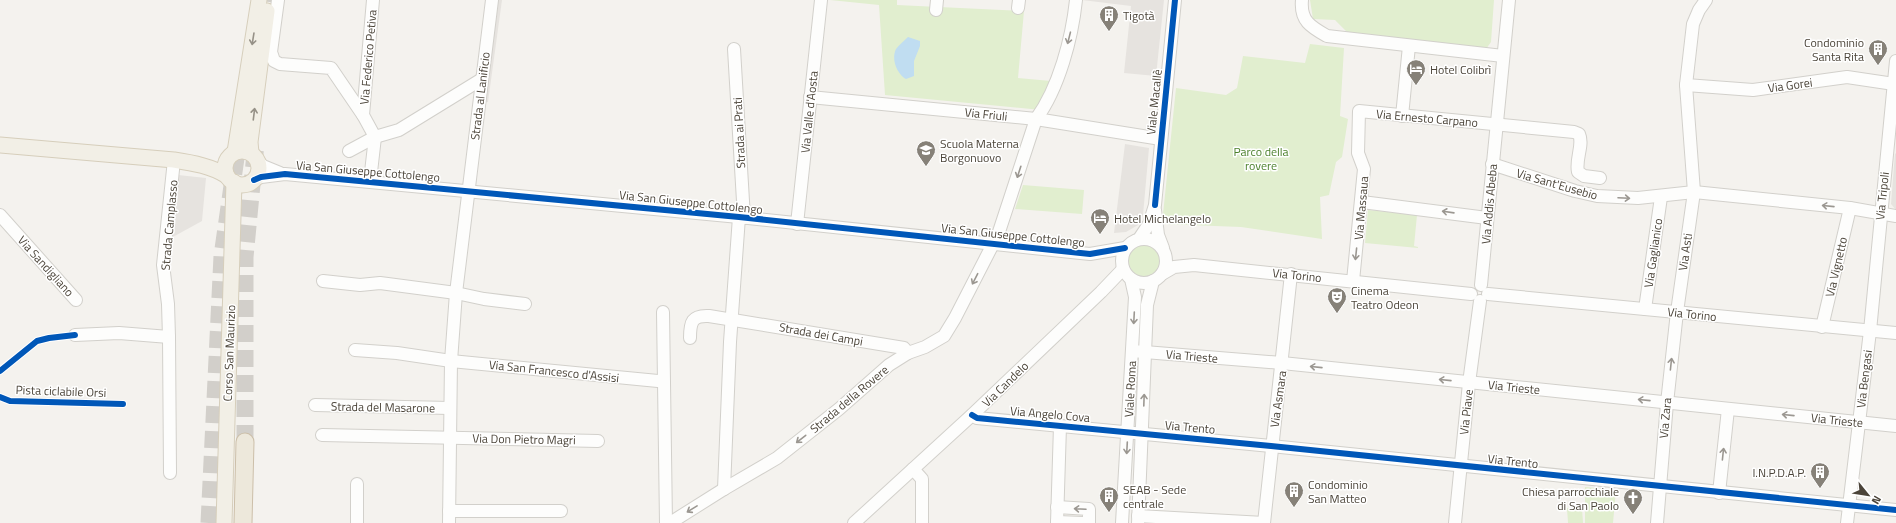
<svg xmlns="http://www.w3.org/2000/svg" width="1896" height="523" font-family="'Titillium Web',sans-serif">
<rect width="100%" height="100%" fill="#f4f2ee"/>
<g fill="#e1eecf">
<polygon points="830,0 897,0 897,5 1024,11 1018,78 1051,81 1041,110 885,95 879,5"/>
<polygon points="1310,0 1494,0 1491,42 1486,49 1349,34 1335,20 1313,19"/>
<polygon points="1310,44 1344,48 1340,116 1348,119 1342,157 1336,162 1329,195 1320,197 1322,239 1241,227 1162,224 1176,88 1226,95 1237,88 1243,56 1305,63"/>
<polygon points="1023,185 1084,190 1082,214 1015,209"/>
<polygon points="1368,210 1417,215 1414,246 1418,247 1418,248 1365,243"/>
<circle cx="1144" cy="261" r="16"/>
<polygon points="1585,487 1616,490 1613,523 1585,523"/>
<polygon points="1567,508 1582,508 1583,523 1568,523"/>
</g>
<g fill="#e6e3df">
<polygon points="496,0 502,0 488,102 481,103"/>
<polygon points="1164,0 1156,76 1124,73 1131,6 1082,0"/>
<polygon points="1125,144 1149,148 1143,215 1138,225 1126,232 1114,233"/>
<polygon points="1895,153 1896,154 1896,210 1891,204"/>
<polygon points="178,175 206,178 202,221 171,238"/>
</g>
<path fill="#c0ddf1" d="M908,37L920,41V46L914,61V76L906,79C897,74 891,59 896,49C899,45 904,41 908,37Z"/>
<g fill="none" stroke-linecap="round" stroke-linejoin="round">
<g stroke="#d2cfca" stroke-width="17" stroke-dasharray="17 8" stroke-linecap="butt">
<polyline points="268,27 271,0"/>
<polyline points="245,442 245,257 256,143"/>
<polyline points="209,523 222,256 239,137"/>
</g>
<g stroke="#d2d0cb" stroke-width="14">
<g id="minor">
<polyline points="278,0 271,52 274,61 280,64 331,68 363,115"/>
<path d="M1302,0C1300,21 1311,27 1327,36L1503,56"/>
<polyline points="1018,8 1019,0"/>
<polyline points="936,10 937,0"/>
<polyline points="734,49 744,218"/>
<polyline points="1686,85 1753,90 1847,77 1894,84"/>
<polyline points="810,97 1036,119 1161,139"/>
<polyline points="1402,116 1409,46"/>
<polyline points="349,151 375,137 399,130 482,79"/>
<polyline points="258,161 263,166 280,173"/>
<polyline points="1492,164 1575,191 1597,196 1638,198 1694,192 1850,208 1896,216"/>
<polyline points="254,180 261,177 285,174 739,217 1090,254 1125,248"/>
<polyline points="370,181 375,137 363,115 373,0"/>
<polyline points="1362,202 1487,218"/>
<polyline points="1155,210 1158,235 1163,248"/>
<polyline points="0,215 76,300"/>
<polyline points="797,224 821,0"/>
<circle cx="1144" cy="261" r="22"/>
<polyline points="1139,239 1149,224 1155,205 1175,0"/>
<path d="M995,244L1036,119C1059,88 1072,38 1076,0"/>
<polyline points="1162,274 1174,267 1194,265 1471,294"/>
<polyline points="323,281 360,285 380,283 456,293 484,299 525,304"/>
<path d="M1353,281L1364,169L1358,153L1359,111L1574,132L1579,134C1584,145 1575,159 1578,172L1584,176L1600,178"/>
<polyline points="1481,285 1509,0"/>
<polyline points="1488,294 1896,333"/>
<polyline points="1645,309 1661,197"/>
<polyline points="663,312 666,523"/>
<polyline points="1822,327 1850,208"/>
<polyline points="75,335 119,333 169,337"/>
<path d="M690,338C690,322 692,315 709,316L904,348L908,353"/>
<polyline points="355,350 397,353 451,361 658,381"/>
<polyline points="1132,351 1282,363 1896,426"/>
<polyline points="315,405 450,408"/>
<polyline points="972,415 977,418 1271,446 1896,510"/>
<polyline points="322,435 598,441"/>
<polyline points="913,469 922,479 922,523"/>
<polyline points="170,473 169,337 168,304 163,265 174,160"/>
<polyline points="724,489 730,342 739,217"/>
<polyline points="1719,493 1728,409"/>
<polyline points="1057,507 1089,509 1089,523"/>
<polyline points="449,511 561,511"/>
<polyline points="1138,516 1264,523 1291,274"/>
<polyline points="1057,522 1083,523"/>
<polyline points="357,523 357,484"/>
<polyline points="449,523 451,361 456,293 492,0"/>
<polyline points="670,523 724,489 777,458 839,409 889,365 908,353 925,347 944,336 955,318 993,244"/>
<polyline points="854,523 972,415 1101,292 1123,269"/>
<polyline points="1057,523 1060,426"/>
<polyline points="1122,523 1135,297 1131,279"/>
<polyline points="1138,523 1147,305 1153,281"/>
<polyline points="1455,523 1469,383 1480,301"/>
<polyline points="1657,523 1667,403 1677,312 1694,192 1686,85 1693,24 1699,10 1706,0"/>
<polyline points="1847,523 1870,331 1896,61"/>
</g>
</g>
<g stroke="#d6cebb" stroke-width="17">
<g id="major">
<path d="M0,145L174,160C193,163 211,166 227,176"/>
<circle cx="242" cy="168" r="17"/>
<polyline points="235,152 259,0"/>
<polyline points="251,153 250,142 267,11"/>
<polyline points="224,523 234,182"/>
</g>
</g>
<g stroke="#ccbfa9" stroke-width="19">
<polyline id="highway" points="243,523 245,442"/>
</g>
<use href="#minor" stroke="#fdfdfc" stroke-width="12"/>
<use href="#major" stroke="#f2efe6" stroke-width="15"/>
<use href="#highway" stroke="#ede8db" stroke-width="17"/>
<g stroke="#fff" stroke-width="8">
<g id="cycleway">
<polyline points="254,180 261,177 285,174 739,217 1090,254 1125,248"/>
<polyline points="1155,205 1175,0"/>
<polyline points="0,371 37,341 49,338 75,335"/>
<polyline points="0,397 10,401 123,404"/>
<polyline points="972,415 977,418 1271,446 1896,510"/>
</g>
</g>
<use href="#cycleway" stroke="#0057b8" stroke-width="6"/>
</g>
<defs><path id="oneway-shaft" d="M-6 0H5M1.5-3L5.5 0L1.5 3" fill="none" stroke-width="1.6" stroke-linecap="round" stroke-linejoin="round"/></defs>
<g stroke="#9b9791">
<use href="#oneway-shaft" transform="translate(1069 38) rotate(104)"/>
<use href="#oneway-shaft" transform="translate(1019 172) rotate(108)"/>
<use href="#oneway-shaft" transform="translate(1624 198) rotate(3)"/>
<use href="#oneway-shaft" transform="translate(1828 206) rotate(-174)"/>
<use href="#oneway-shaft" transform="translate(1448 212) rotate(-172)"/>
<use href="#oneway-shaft" transform="translate(1356 254) rotate(96)"/>
<use href="#oneway-shaft" transform="translate(975 279) rotate(117)"/>
<use href="#oneway-shaft" transform="translate(1134 318) rotate(93)"/>
<use href="#oneway-shaft" transform="translate(1671 364) rotate(-84)"/>
<use href="#oneway-shaft" transform="translate(1316 367) rotate(-174)"/>
<use href="#oneway-shaft" transform="translate(1445 380) rotate(-174)"/>
<use href="#oneway-shaft" transform="translate(1144 400) rotate(-88)"/>
<use href="#oneway-shaft" transform="translate(1644 400) rotate(-174)"/>
<use href="#oneway-shaft" transform="translate(1788 415) rotate(-174)"/>
<use href="#oneway-shaft" transform="translate(801 439) rotate(142)"/>
<use href="#oneway-shaft" transform="translate(1127 448) rotate(93)"/>
<use href="#oneway-shaft" transform="translate(1723 454) rotate(-84)"/>
<use href="#oneway-shaft" transform="translate(692 509) rotate(148)"/>
<use href="#oneway-shaft" transform="translate(1080 509) rotate(-177)"/>
</g>
<g stroke="#969187">
<use href="#oneway-shaft" transform="translate(253 39) rotate(99)"/>
<use href="#oneway-shaft" transform="translate(254 114) rotate(-83)"/>
</g>
<defs>
<g id="building-pin" transform="scale(1)"><path d="M0 17L-7.5 6A9.5 9.5 0 1 1 7.5 6Z" fill="#868178" stroke="#fff"/><path d="M-4-6H4V6H1V3H-1V6H-4ZM-2.5-4.3h1.7v1.8h-1.7ZM.8-4.3h1.7v1.8H.8ZM-2.5-1h1.7V.8h-1.7ZM.8-1h1.7V.8H.8Z" fill="#fff"/></g>
<g id="hotel-pin" transform="scale(1)"><path d="M0 17L-7.5 6A9.5 9.5 0 1 1 7.5 6Z" fill="#868178" stroke="#fff"/><path d="M-6-4.5h1.5V1H6V5H4.5V3h-9V5H-6ZM-4 0a1.8 1.8 0 1 1 3.6 0ZM.5 0V-2.5h3Q6-2.5 6 0Z" fill="#fff"/></g>
<g id="school-pin" transform="scale(1)"><path d="M0 17L-7.5 6A9.5 9.5 0 1 1 7.5 6Z" fill="#868178" stroke="#fff"/><path d="M0-5L7-2L0 1L-7-2ZM-4 1L0 2.5L4 1V4Q0 6-4 4Z" fill="#fff"/></g>
<g id="theatre-pin" transform="scale(1)"><path d="M0 17L-7.5 6A9.5 9.5 0 1 1 7.5 6Z" fill="#868178" stroke="#fff"/><path d="M-5-5.5Q0-4 5-5.5V0Q5 5 0 6Q-5 5-5 0ZM-3.3-2.5H-1v1.5H-3.3ZM1-2.5H3.3v1.5H1ZM-2.8 1Q0 5.5 2.8 1Z" fill="#fff"/></g>
<g id="church-pin" transform="scale(1)"><path d="M0 17L-7.5 6A9.5 9.5 0 1 1 7.5 6Z" fill="#868178" stroke="#fff"/><path d="M-1.2-6h2.4v3.5h3.3v2.4h-3.3V6h-2.4V-.1h-3.3v-2.4h3.3Z" fill="#fff"/></g>
</defs>
<g fill-rule="evenodd">
<use href="#building-pin" x="1109" y="15"/>
<use href="#building-pin" x="1878" y="49"/>
<use href="#hotel-pin" x="1416" y="69"/>
<use href="#school-pin" x="926" y="150"/>
<use href="#hotel-pin" x="1100" y="218"/>
<use href="#theatre-pin" x="1337" y="297"/>
<use href="#building-pin" x="1820" y="472"/>
<use href="#building-pin" x="1294" y="491"/>
<use href="#building-pin" x="1109" y="496"/>
<use href="#church-pin" x="1633" y="498"/>
</g>
<g text-anchor="middle" dominant-baseline="central" stroke-width="3" stroke-linejoin="round" paint-order="stroke">
<g font-size="12" fill="#4b4439" stroke="#fff" text-anchor="start">
<text x="1123" y="15">Tigotà</text>
<text x="1864" y="42" text-anchor="end">Condominio<tspan x="1864" dy="14">Santa Rita</tspan></text>
<text x="1430" y="69">Hotel Colibrì</text>
<text x="940" y="143">Scuola Materna<tspan x="940" dy="14">Borgonuovo</tspan></text>
<text x="1114" y="218">Hotel Michelangelo</text>
<text x="1351" y="290">Cinema<tspan x="1351" dy="14">Teatro Odeon</tspan></text>
<text x="1806" y="472" text-anchor="end">I.N.P.D.A.P.</text>
<text x="1308" y="484">Condominio<tspan x="1308" dy="14">San Matteo</tspan></text>
<text x="1123" y="489">SEAB - Sede<tspan x="1123" dy="14">centrale</tspan></text>
<text x="1619" y="491" text-anchor="end">Chiesa parrocchiale<tspan x="1619" dy="14">di San Paolo</tspan></text>
</g>
<g font-size="12" fill="#4b4439" stroke="#fff">
<text transform="translate(368 57) rotate(-85)">Via Federico Petiva</text>
<text transform="translate(1790 85) rotate(-8)">Via Gorei</text>
<text transform="translate(480 96) rotate(-83)">Strada al Lanificio</text>
<text transform="translate(1154 102) rotate(-84)">Viale Macallè</text>
<text transform="translate(809 112) rotate(-84)">Via Valle d'Aosta</text>
<text transform="translate(986 114) rotate(6)">Via Friuli</text>
<text transform="translate(1427 118) rotate(5)">Via Ernesto Carpano</text>
<text transform="translate(739 133) rotate(-93)">Strada ai Prati</text>
<text transform="translate(368 171) rotate(5)">Via San Giuseppe Cottolengo</text>
<text transform="translate(1557 184) rotate(16)">Via Sant'Eusebio</text>
<text transform="translate(1882 196) rotate(-84)">Via Tripoli</text>
<text transform="translate(691 202) rotate(6)">Via San Giuseppe Cottolengo</text>
<text transform="translate(1489 204) rotate(-85)">Via Addis Abeba</text>
<text transform="translate(1361 208) rotate(-85)">Via Massaua</text>
<text transform="translate(169 225) rotate(-85)">Strada Camplasso</text>
<text transform="translate(1013 235) rotate(6)">Via San Giuseppe Cottolengo</text>
<text transform="translate(1685 252) rotate(-82)">Via Asti</text>
<text transform="translate(1653 253) rotate(-82)">Via Gaglianico</text>
<text transform="translate(46 266) rotate(48)">Via Sandigliano</text>
<text transform="translate(1836 267) rotate(-77)">Via Vignetto</text>
<text transform="translate(1297 275) rotate(6)">Via Torino</text>
<text transform="translate(1692 314) rotate(6)">Via Torino</text>
<text transform="translate(821 334) rotate(10)">Strada dei Campi</text>
<text transform="translate(229 353) rotate(-88)">Corso San Maurizio</text>
<text transform="translate(1192 356) rotate(5)">Via Trieste</text>
<text transform="translate(554 371) rotate(6)">Via San Francesco d'Assisi</text>
<text transform="translate(1864 379) rotate(-83)">Via Bengasi</text>
<text transform="translate(1005 384) rotate(-44)">Via Candelo</text>
<text transform="translate(1514 387) rotate(6)">Via Trieste</text>
<text transform="translate(1130 389) rotate(-87)">Viale Roma</text>
<text transform="translate(61 391) rotate(2)">Pista ciclabile Orsi</text>
<text transform="translate(849 399) rotate(-40)">Strada della Rovere</text>
<text transform="translate(1278 399) rotate(-82)">Via Asmara</text>
<text transform="translate(383 407) rotate(1)">Strada del Masarone</text>
<text transform="translate(1466 412) rotate(-84)">Via Piave</text>
<text transform="translate(1050 414) rotate(5)">Via Angelo Cova</text>
<text transform="translate(1665 418) rotate(-85)">Via Zara</text>
<text transform="translate(1837 420) rotate(6)">Via Trieste</text>
<text transform="translate(1190 427) rotate(5)">Via Trento</text>
<text transform="translate(524 439) rotate(1)">Via Don Pietro Magri</text>
<text transform="translate(1513 461) rotate(6)">Via Trento</text>
</g>
<g font-size="12" fill="#4a7f2a" stroke="#fff">
<text x="1261" y="151">Parco della<tspan x="1261" dy="14">rovere</tspan></text>
</g>
</g>
<g transform="translate(1868 495) rotate(120)" stroke="#ffffff" stroke-width="3" paint-order="stroke">
<path d="M0-3L7 15L0 10L-7 15Z" fill="#4b4439"/>
<text y="-6" font-size="11" font-weight="bold" text-anchor="middle" fill="#4b4439">N</text>
</g>
</svg>
